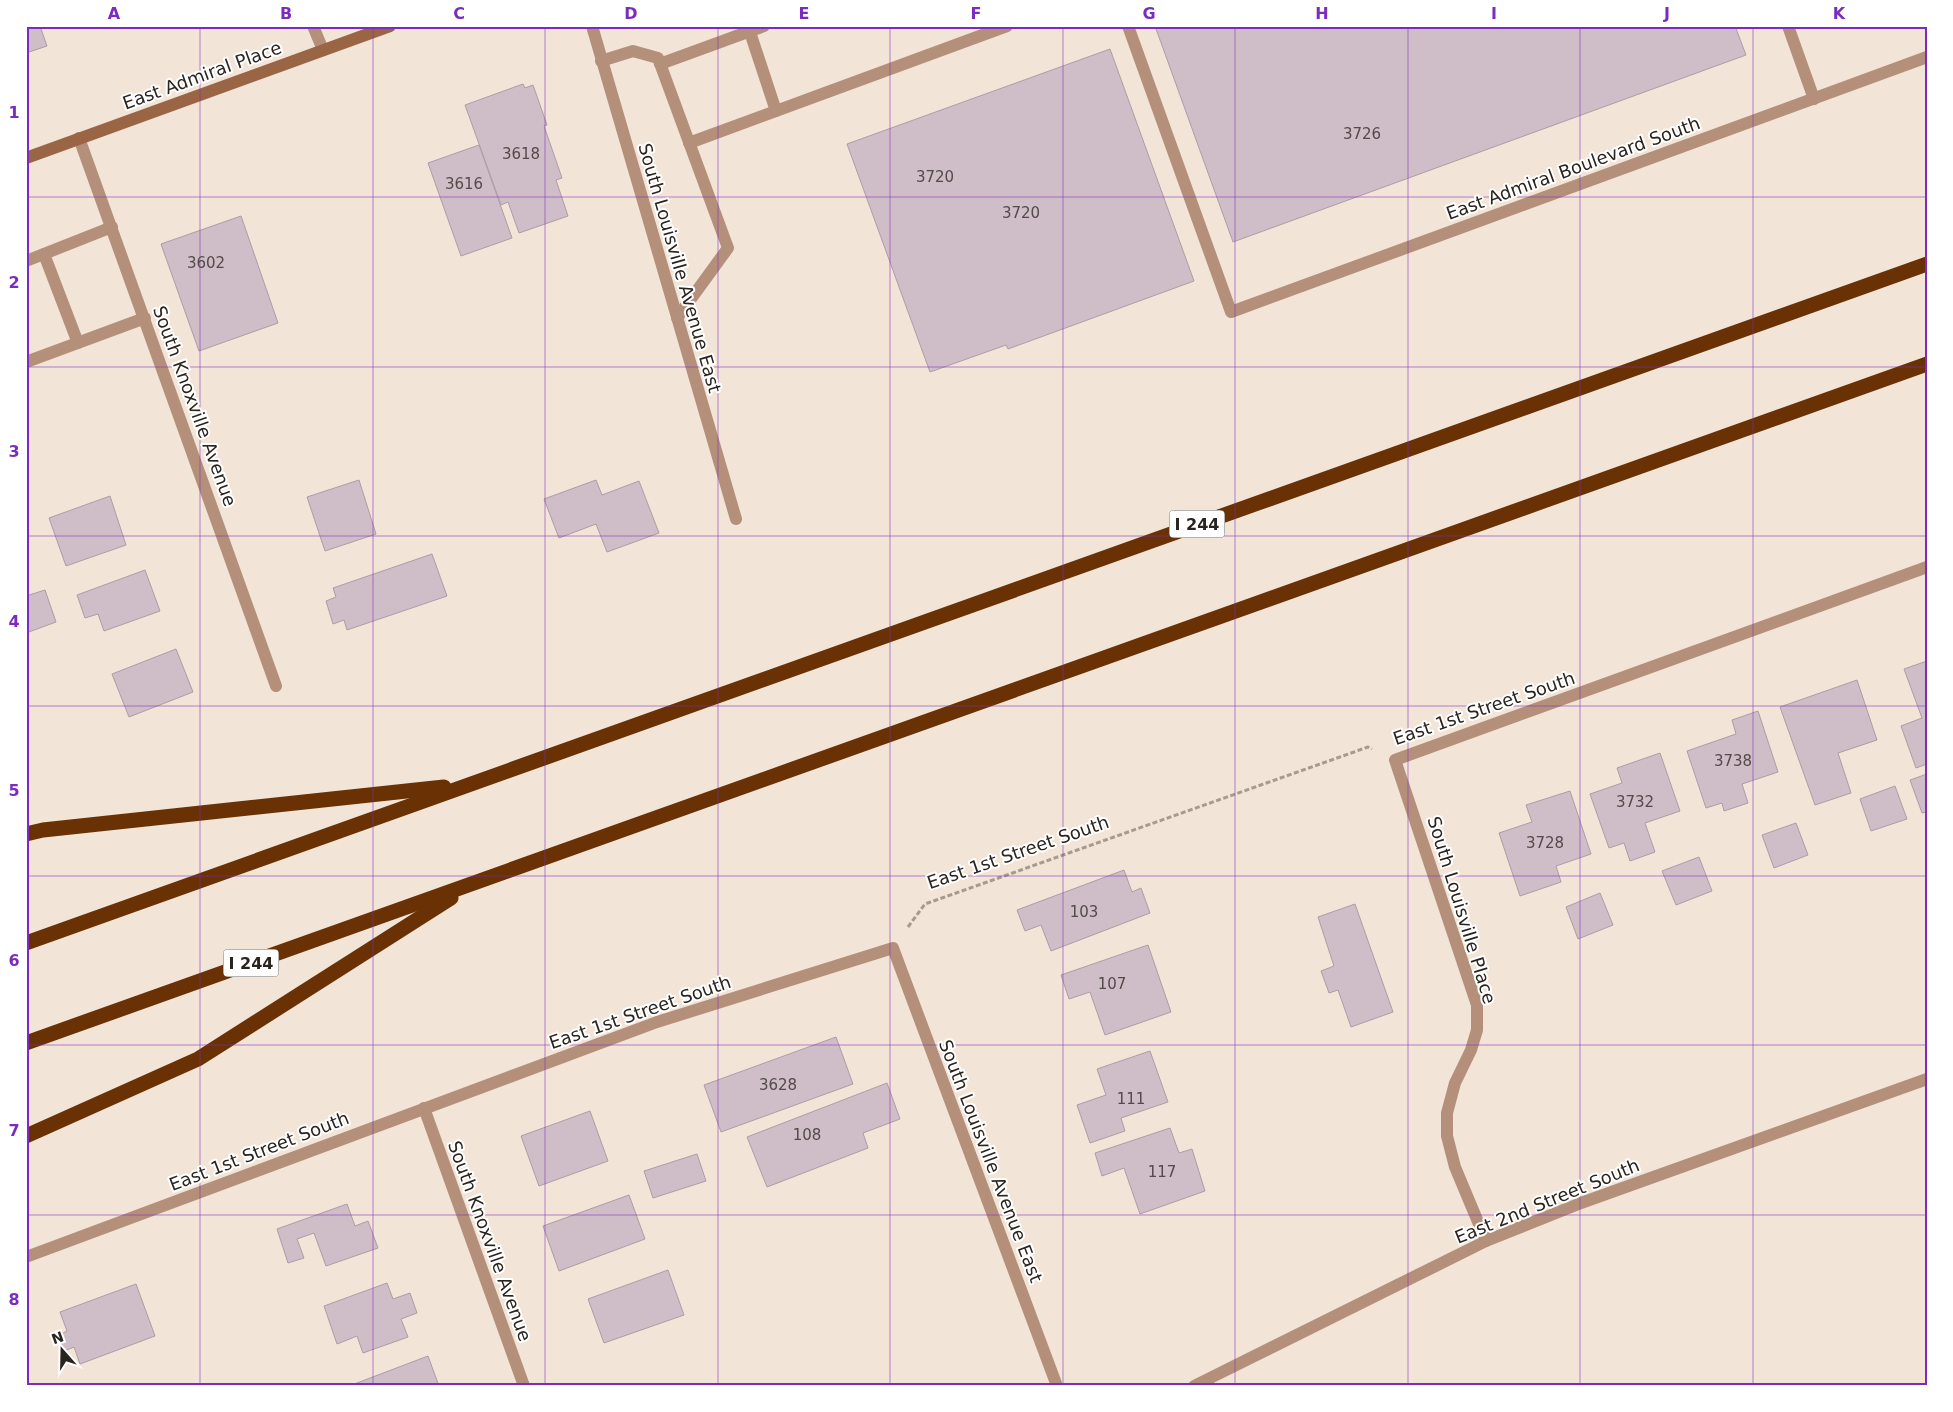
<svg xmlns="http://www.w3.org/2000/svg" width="1953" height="1412" font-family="'DejaVu Sans',sans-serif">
<rect width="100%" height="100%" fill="#f2e4d6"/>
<g fill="#cfbdc7" stroke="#ae9ca6">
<polygon points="26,26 40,26 47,46 26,53"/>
<polygon points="1155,26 1735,26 1746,55 1233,242"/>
<polygon points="1110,49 1194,281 1008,349 1006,345 930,372 847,144"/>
<polygon points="523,84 525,88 533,85 547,125 544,126 562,178 556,180 568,216 519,233 508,202 501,205 465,105"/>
<polygon points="479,145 512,238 461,256 428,163"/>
<polygon points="241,216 278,323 199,351 161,244"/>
<polygon points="359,480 376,534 325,551 307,497"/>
<polygon points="596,480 602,495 639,481 659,533 607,552 596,524 559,538 544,499"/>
<polygon points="110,496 126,545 66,566 49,518"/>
<polygon points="432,554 447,596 347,630 344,620 333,624 326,601 336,597 333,588"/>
<polygon points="145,570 160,611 104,631 98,614 85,618 77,595"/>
<polygon points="45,590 56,622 26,633 26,596"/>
<polygon points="176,649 193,692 129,717 112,674"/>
<polygon points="1927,661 1927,764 1916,768 1901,726 1922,718 1904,669"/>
<polygon points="1857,680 1877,740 1838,753 1851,793 1815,805 1780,707"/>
<polygon points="1758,711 1778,772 1742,784 1748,803 1724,811 1722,803 1706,808 1687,751 1736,734 1732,720"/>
<polygon points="1660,753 1680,811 1645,823 1655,852 1630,861 1624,843 1609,848 1590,794 1622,783 1617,768"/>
<polygon points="1927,774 1927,812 1922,813 1910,780"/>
<polygon points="1895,786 1907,819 1871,831 1860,799"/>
<polygon points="1570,791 1591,854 1556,866 1561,882 1520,896 1499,833 1532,822 1526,805"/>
<polygon points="1796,823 1808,855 1774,868 1762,835"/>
<polygon points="1699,857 1712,891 1676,905 1662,871"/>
<polygon points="1124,870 1132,892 1141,888 1150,913 1051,951 1041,925 1025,931 1017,910"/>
<polygon points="1600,893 1613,925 1578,939 1566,907"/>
<polygon points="1355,904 1393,1012 1351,1027 1338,990 1329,993 1321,971 1334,966 1318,917"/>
<polygon points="1148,945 1171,1012 1105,1035 1090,992 1069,999 1061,975"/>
<polygon points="836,1037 853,1084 721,1132 704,1085"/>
<polygon points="1150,1051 1168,1102 1121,1118 1125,1131 1090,1143 1077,1105 1106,1095 1097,1069"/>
<polygon points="887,1083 900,1119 863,1133 868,1148 767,1187 747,1137"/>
<polygon points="590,1111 608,1161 539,1186 521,1136"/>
<polygon points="1170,1128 1179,1153 1192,1149 1205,1191 1140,1214 1124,1168 1102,1176 1095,1153"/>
<polygon points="697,1154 706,1181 653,1198 644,1171"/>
<polygon points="629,1195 645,1239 559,1271 543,1226"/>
<polygon points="347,1204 355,1226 368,1221 378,1248 326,1266 314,1233 297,1239 304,1258 288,1263 277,1229"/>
<polygon points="668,1270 684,1315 604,1343 588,1299"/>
<polygon points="387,1283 393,1299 410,1293 417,1313 401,1319 408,1337 363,1353 357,1336 337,1344 324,1306"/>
<polygon points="136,1284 155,1336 80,1364 74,1347 62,1352 57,1336 67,1331 60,1312"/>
<polygon points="428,1356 439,1386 349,1386"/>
</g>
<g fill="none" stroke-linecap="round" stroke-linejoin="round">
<polyline stroke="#a69b90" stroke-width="3" stroke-dasharray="5 2.5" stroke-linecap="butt" points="908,927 925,904 1368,747 1372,749"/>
<g stroke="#b4907a" stroke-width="12">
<polyline points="748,26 776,111"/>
<polyline points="601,61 633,51 658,58 728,248 677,318"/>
<polyline points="660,64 764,26"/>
<polyline points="689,143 1007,26"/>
<polyline points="44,254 78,343"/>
<polyline points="26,261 112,227"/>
<polyline points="26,362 145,318"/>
</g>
<g stroke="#b4907a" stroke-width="12">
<polyline points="313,26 323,50"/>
<polyline points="592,26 736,519"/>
<polyline points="1128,26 1231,312 1927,57"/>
<polyline points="1788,26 1814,99"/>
<polyline points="79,138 276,686"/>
<polyline points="424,1108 524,1386"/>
<polyline points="1486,1241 1455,1167 1447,1136 1447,1113 1455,1083 1471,1050 1477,1030 1477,1005 1395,760 1927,567"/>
<polyline points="26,1257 657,1022 893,948 1057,1386"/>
<polyline points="1194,1386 1486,1241 1581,1203 1927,1079"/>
</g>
<polyline stroke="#996545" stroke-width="12" points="26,158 390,26"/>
<g stroke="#693104" stroke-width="15">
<polyline points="26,834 43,830 444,787"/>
<polyline points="26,943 1927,264"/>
<polyline points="26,1043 1927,364"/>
<polyline points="26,1136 198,1059 451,898"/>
</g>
</g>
<path fill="none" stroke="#7b2cbf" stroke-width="1" stroke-opacity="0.55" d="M200,26V1386M373,26V1386M545,26V1386M718,26V1386M890,26V1386M1063,26V1386M1235,26V1386M1408,26V1386M1580,26V1386M1753,26V1386M26,197H1927M26,367H1927M26,536H1927M26,706H1927M26,876H1927M26,1045H1927M26,1215H1927"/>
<g text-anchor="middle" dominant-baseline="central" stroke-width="4" stroke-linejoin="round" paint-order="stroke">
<g font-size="15" fill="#534a49">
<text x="1362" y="134">3726</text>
<text x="521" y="154">3618</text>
<text x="935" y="177">3720</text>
<text x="464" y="184">3616</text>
<text x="1021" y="213">3720</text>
<text x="206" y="263">3602</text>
<text x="1733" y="761">3738</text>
<text x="1635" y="802">3732</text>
<text x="1545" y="843">3728</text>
<text x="1084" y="912">103</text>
<text x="1112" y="984">107</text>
<text x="778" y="1085">3628</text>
<text x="1131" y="1099">111</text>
<text x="807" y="1135">108</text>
<text x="1162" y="1172">117</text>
</g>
<g fill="#fff" stroke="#6a6662" stroke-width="1">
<rect x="1169.5" y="510.5" width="55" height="27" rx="4"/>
<rect x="223.5" y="949.5" width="55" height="27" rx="4"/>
</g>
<g font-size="16" font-weight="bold" fill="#2a241f">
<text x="1197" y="524">I 244</text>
<text x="251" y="963">I 244</text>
</g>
<g font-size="18" fill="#2a241f" stroke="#fff">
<text transform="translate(202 75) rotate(-20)">East Admiral Place</text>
<text transform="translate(1573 168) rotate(-20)">East Admiral Boulevard South</text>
<text transform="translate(680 268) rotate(74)">South Louisville Avenue East</text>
<text transform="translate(195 406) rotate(70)">South Knoxville Avenue</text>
<text transform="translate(1484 708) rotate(-19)">East 1st Street South</text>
<text transform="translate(1018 852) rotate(-19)">East 1st Street South</text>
<text transform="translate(1462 910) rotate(73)">South Louisville Place</text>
<text transform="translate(640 1012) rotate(-19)">East 1st Street South</text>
<text transform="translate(259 1151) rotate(-21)">East 1st Street South</text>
<text transform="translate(991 1161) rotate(69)">South Louisville Avenue East</text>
<text transform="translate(1547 1201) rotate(-22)">East 2nd Street South</text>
<text transform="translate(490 1241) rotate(70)">South Knoxville Avenue</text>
</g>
</g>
<rect width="1953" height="1412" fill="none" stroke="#ffffff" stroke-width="55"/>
<g transform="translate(62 1350) rotate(340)" stroke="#ffffff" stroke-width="4" paint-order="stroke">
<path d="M0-4L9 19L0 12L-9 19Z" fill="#2a241f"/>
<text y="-8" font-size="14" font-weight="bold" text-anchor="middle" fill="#2a241f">N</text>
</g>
<rect x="28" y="28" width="1898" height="1356" fill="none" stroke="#7b2cbf" stroke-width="2"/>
<g font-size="16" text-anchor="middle" font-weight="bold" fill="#7b2cbf">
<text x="114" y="19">A</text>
<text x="286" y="19">B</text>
<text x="459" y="19">C</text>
<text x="631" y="19">D</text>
<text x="804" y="19">E</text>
<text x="976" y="19">F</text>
<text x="1149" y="19">G</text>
<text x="1322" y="19">H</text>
<text x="1494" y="19">I</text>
<text x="1667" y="19">J</text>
<text x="1839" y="19">K</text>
<text x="14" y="118">1</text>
<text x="14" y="288">2</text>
<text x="14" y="457">3</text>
<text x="14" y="627">4</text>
<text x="14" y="796">5</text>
<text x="14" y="966">6</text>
<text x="14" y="1136">7</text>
<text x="14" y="1305">8</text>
</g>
</svg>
